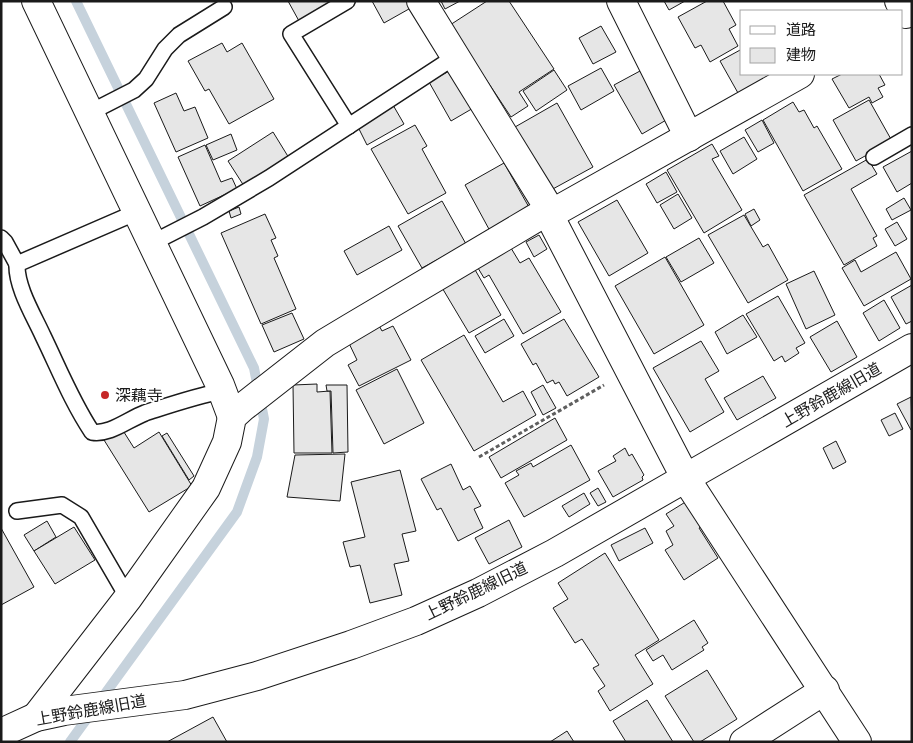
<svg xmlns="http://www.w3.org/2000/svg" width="913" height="743" font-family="'Fira Sans Condensed','Noto Sans JP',sans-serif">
<rect width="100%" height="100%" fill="#fff"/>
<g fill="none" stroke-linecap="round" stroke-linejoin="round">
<polyline stroke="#c6d2dc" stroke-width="10" points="70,742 237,512 257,457 264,419 254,368 76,1"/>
</g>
<g fill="#e6e6e6" stroke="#1a1a1a">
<polygon points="288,1 335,1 299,21"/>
<polygon points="372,1 414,1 416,5 384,23"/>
<polygon points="441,1 460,1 445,9"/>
<polygon points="487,1 509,1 554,69 519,92 528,106 511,117 450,25"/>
<polygon points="664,1 685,1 669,10"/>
<polygon points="707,1 723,1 736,25 729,29 738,46 710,62 701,45 695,48 678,17"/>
<polygon points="601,26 616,52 593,64 579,38"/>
<polygon points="222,43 227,52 242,43 274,99 229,124 209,89 205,91 188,61"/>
<polygon points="742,49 742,74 773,74 738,93 720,61"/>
<polygon points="601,68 614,91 581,110 568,86"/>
<polygon points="453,69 475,107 451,121 429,82"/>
<polygon points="554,70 567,90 536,111 523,91"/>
<polygon points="640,71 668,119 642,134 614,85"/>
<polygon points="842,74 879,74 885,85 878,88 883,97 872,103 869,97 849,108 832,79"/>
<polygon points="176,93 184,111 195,107 208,138 176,152 154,103"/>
<polygon points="869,100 892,141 856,161 833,120"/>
<polygon points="793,102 799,112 804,110 814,128 817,126 842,169 803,191 763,120"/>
<polygon points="557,103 593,167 551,190 515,127"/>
<polygon points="393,105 404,124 367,145 357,125"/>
<polygon points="762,120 774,143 758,152 745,130"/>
<polygon points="415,125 427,146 422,149 446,193 408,214 371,149"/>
<polygon points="273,132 289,158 244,186 228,161"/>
<polygon points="231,134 237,150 213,160 206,145"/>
<polygon points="744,137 757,159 733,174 720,151"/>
<polygon points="712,144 719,156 712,159 742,210 704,233 667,170"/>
<polygon points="205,145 221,182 232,178 237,189 200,206 178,157"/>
<polygon points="912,151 912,183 897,192 883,167"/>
<polygon points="868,159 877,174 851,189 877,236 873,238 877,246 844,265 804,195"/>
<polygon points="504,163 530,209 490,231 465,185"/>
<polygon points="666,172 677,192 657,203 646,184"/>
<polygon points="678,194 692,218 674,229 660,205"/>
<polygon points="904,198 911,210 892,220 886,209"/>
<polygon points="617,200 648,253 609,276 578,222"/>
<polygon points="442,201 466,244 422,268 398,226"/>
<polygon points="239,207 241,214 231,218 229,211"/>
<polygon points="754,209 760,220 751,226 745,214"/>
<polygon points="265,214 276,238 271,240 278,256 274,258 296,309 261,324 221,233"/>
<polygon points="744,215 763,247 768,244 788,280 748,303 708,235"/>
<polygon points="897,222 907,239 895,246 885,229"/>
<polygon points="389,226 402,250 357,275 344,251"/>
<polygon points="539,235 547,249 534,257 526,242"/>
<polygon points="699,238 714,263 681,282 666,257"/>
<polygon points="511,248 520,263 529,258 561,312 523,334 489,275 484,278 478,268"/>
<polygon points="896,252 911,279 864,306 842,268 855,260 861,272"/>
<polygon points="665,257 704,325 654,354 615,286"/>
<polygon points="474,268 501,315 469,333 441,286"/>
<polygon points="814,271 835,315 806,329 786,284"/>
<polygon points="912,285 912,321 906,324 891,297"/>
<polygon points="778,296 805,343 796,348 799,353 785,362 782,356 774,361 746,314"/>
<polygon points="884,300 900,328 879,341 863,313"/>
<polygon points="292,313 304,339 274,352 262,325"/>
<polygon points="743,315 757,337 727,354 715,332"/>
<polygon points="504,319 514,336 485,353 475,336"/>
<polygon points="564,319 599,377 567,396 559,382 555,384 553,380 547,383 536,363 533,365 521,344"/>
<polygon points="376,320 382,331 393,326 411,360 359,386 348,365 357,360 345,335"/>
<polygon points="837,321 857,357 831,372 810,337"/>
<polygon points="464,335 503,402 523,391 536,415 474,451 421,360"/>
<polygon points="701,341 719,371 705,379 724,412 690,432 653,368"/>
<polygon points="397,369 424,423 384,444 356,390"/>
<polygon points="763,376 776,398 737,420 724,398"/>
<polygon points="317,384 317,392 330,391 332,453 294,453 293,385"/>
<polygon points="326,385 347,385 348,452 333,453 331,391 327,391"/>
<polygon points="543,385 556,408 543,415 531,392"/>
<polygon points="911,397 912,429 911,430 897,404"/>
<polygon points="895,413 903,429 889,436 881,420"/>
<polygon points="555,418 567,440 501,478 489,457"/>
<polygon points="122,429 134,448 159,432 192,486 149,512 104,440"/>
<polygon points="167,433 194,476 189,480 162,436"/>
<polygon points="836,441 846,462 833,469 823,448"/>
<polygon points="571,445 590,480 524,517 505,483 519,475 516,471 531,463 533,467"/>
<polygon points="625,448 629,456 632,454 644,475 642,477 643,480 613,497 598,471 616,461 613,456"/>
<polygon points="345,454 340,501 287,497 295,455"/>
<polygon points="451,464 463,490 470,486 481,506 474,509 483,528 458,541 441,508 437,510 421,479"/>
<polygon points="400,470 416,531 402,534 409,561 394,564 402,595 370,603 360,565 350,567 343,542 365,537 351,482"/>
<polygon points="598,488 606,502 598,506 590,493"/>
<polygon points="584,493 590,504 569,517 562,506"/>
<polygon points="687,501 702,526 699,528 718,558 684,580 665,550 673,545 666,531 674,526 666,514"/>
<polygon points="509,520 522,547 489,564 475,538"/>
<polygon points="47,521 56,537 34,551 24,535"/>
<polygon points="74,527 95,560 55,584 34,551"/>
<polygon points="1,528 34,587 1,605"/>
<polygon points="645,528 653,543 619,561 611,545"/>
<polygon points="605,553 659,640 635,655 653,684 610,711 598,691 605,686 593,668 599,665 582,639 575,643 553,608 568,599 558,583"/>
<polygon points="694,620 708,643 702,647 704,650 672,670 663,655 653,661 646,650"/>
<polygon points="707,670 737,719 700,742 694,742 665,696"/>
<polygon points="647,700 673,742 626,742 613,721"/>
<polygon points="213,717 227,742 167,742"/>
<polygon points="567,731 574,742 550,742"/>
</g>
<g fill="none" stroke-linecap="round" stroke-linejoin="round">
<g stroke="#1a1a1a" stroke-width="18">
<g id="lane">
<polyline points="347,1 291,34 349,126"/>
<polyline points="89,113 134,90 146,79 165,49 179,35 224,7"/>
<polyline points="874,157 912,135"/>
<path d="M137,212L17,264C16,287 34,316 43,336C59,369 72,402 92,432C110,435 127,420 145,413C170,405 196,396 222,391"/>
<polyline points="1,238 5,242 17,264"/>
<polyline points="152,243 203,217 269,178 456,56"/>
<polyline points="17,511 62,505 81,517 128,598"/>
</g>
</g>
<g stroke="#1a1a1a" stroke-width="30">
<g id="street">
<polyline points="36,1 220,385 232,417"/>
<polyline points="421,1 545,202 549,215 686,479 857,742"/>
<polyline points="621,1 689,137"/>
<polyline points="899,1 906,14"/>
<polyline points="36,717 128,598 206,488 227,442 232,417 243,407 325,343 350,328 539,216 549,215 800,74"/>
<polyline points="744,742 825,690"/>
</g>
</g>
<g stroke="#1a1a1a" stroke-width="30">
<polyline id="secondary" points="1,733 36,717 64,711 185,695 257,676 351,645 416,621 478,593 555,553 912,348"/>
</g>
<polyline stroke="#5f5f5f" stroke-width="3" stroke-dasharray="4 2.5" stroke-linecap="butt" points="479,457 604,385"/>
<use href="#lane" stroke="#fff" stroke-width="15"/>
<use href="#street" stroke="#fff" stroke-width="28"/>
<use href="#secondary" stroke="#fff" stroke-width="28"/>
</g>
<circle fill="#c62828" stroke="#fff" stroke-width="2" cx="105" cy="395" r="5"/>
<g text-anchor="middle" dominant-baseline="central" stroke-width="4" stroke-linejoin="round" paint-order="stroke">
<g font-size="16" fill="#1a1a1a" stroke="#fff" text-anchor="start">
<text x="115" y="395">深藕寺</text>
</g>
<g font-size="16" fill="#1a1a1a" stroke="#fff">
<text transform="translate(831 395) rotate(-30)">上野鈴鹿線旧道</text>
<text transform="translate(476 591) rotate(-26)">上野鈴鹿線旧道</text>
<text transform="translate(91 710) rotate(-10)">上野鈴鹿線旧道</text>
</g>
</g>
<rect width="913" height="743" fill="none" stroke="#1a1a1a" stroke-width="5"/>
<rect x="740" y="10" width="162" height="65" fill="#ffffff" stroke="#a3a3a3"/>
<rect x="750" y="26" width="25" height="8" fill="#ffffff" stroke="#a3a3a3"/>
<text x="786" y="35" font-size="15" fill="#1a1a1a">道路</text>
<rect x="750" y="48" width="25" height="15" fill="#e6e6e6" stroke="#a3a3a3"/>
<text x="786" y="60" font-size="15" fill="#1a1a1a">建物</text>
</svg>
